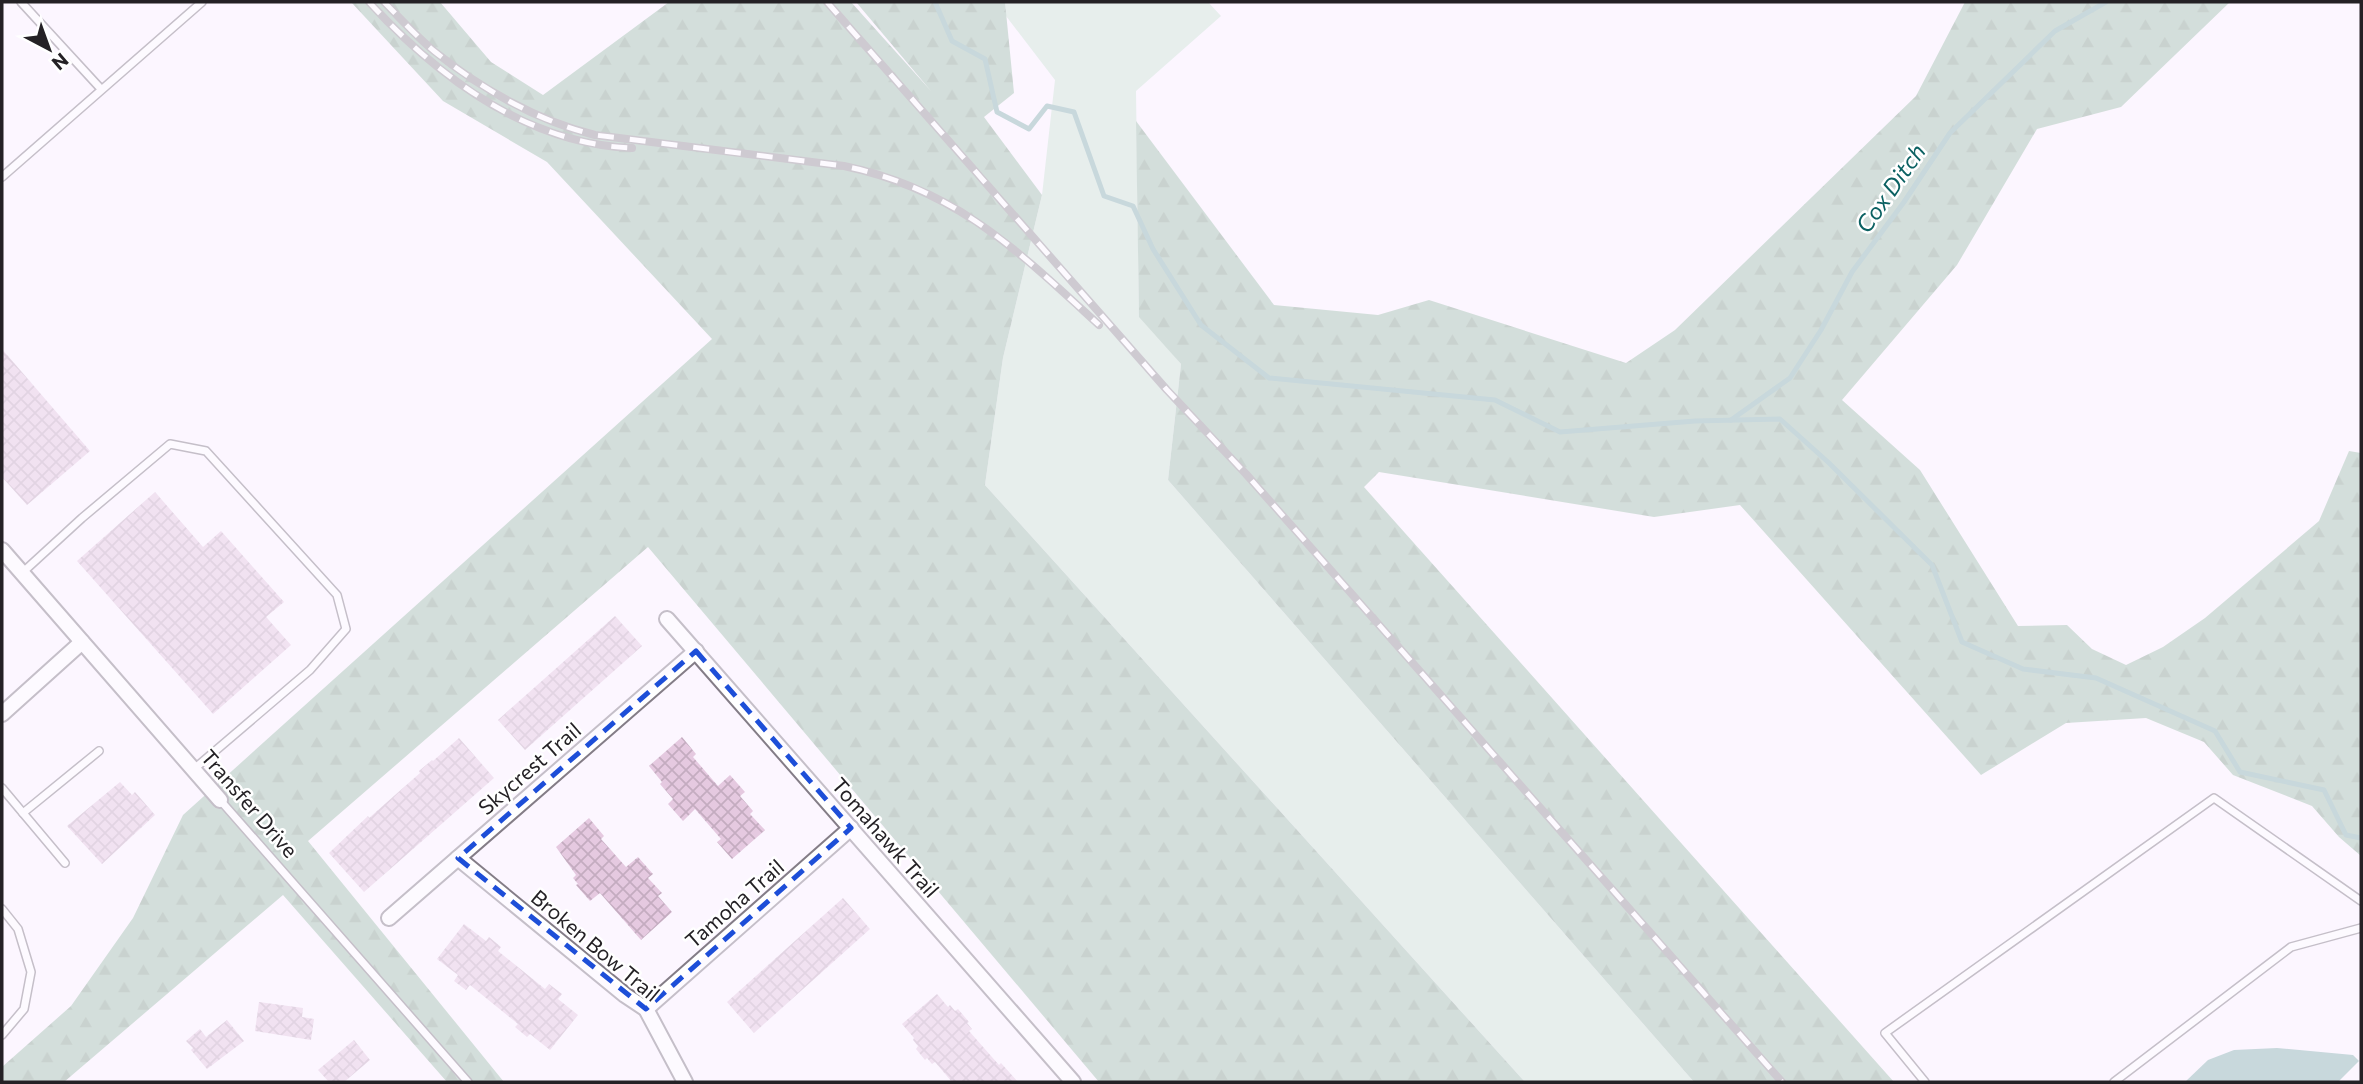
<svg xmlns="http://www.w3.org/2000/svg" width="2363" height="1084" font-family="Commissioner,sans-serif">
<defs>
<pattern id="forest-firs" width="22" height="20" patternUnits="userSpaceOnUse" patternTransform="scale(1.75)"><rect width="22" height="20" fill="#a3c2af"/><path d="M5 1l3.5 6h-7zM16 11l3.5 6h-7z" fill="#8ca696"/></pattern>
<pattern id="building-cross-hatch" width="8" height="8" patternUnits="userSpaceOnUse" patternTransform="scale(1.75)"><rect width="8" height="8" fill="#e5c9e0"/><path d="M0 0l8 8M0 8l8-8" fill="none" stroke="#c4acc0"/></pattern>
</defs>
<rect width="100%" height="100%" fill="#fcf6ff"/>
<polygon fill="#cee4d6" points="1005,2 1208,2 1221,16 1136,91 1139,313 1181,364 1168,480 1694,1082 1525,1082 985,485 1003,358 1042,195 1055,80 1006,16"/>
<g fill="url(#forest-firs)">
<polygon points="351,2 440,2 491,62 543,95 669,2 851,2 931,91 856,2 1005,2 1014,93 984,117 1042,195 1003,358 985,485 1525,1082 1099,1082 648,547 308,841 504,1082 447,1082 283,895 64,1082 2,1082 2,1067 71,1006 133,918 183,815 712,339 547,162 443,101"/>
<polygon points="1965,2 2230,2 2121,107 2037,129 1957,265 1842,400 1920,470 2018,626 2067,625 2092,649 2126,665 2163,647 2205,618 2319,521 2349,451 2361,453 2361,856 2339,837 2312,806 2233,775 2204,742 2146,718 2066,723 1981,775 1740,505 1654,517 1379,472 1364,487 1894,1082 1694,1082 1168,480 1181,364 1139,317 1136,121 1274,305 1378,315 1429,300 1626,363 1675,330 1916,96"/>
</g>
<polygon fill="#8ab3b2" points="2277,1048 2353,1055 2359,1061 2338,1082 2185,1082 2208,1060 2234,1050"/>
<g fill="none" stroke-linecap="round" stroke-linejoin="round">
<g stroke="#8ab3b2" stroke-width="5">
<polyline points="935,2 952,41 985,59 997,112 1029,129 1047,106 1074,112 1104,196 1133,206 1153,249 1201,325 1269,378 1495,400 1560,432 1695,421 1780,419 1829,463 1932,565 1962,642 2023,669 2096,678 2215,731 2240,772 2324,790 2346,835 2361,838"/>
<polyline points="1731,420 1790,378 1821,330 1852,272 1904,202 1950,133 2055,31 2106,2"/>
</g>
</g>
<g fill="url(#building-cross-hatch)">
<polygon points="2,349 90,451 27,505 2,477"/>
<polygon points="155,492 203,547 221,531 284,602 266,617 291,645 213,714 77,561"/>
<polygon points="615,616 642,646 525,750 498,720"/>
<polygon points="682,737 696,754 693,757 718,786 730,775 745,792 740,796 753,811 750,814 765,830 732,859 717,842 721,839 695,809 683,821 668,804 673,799 660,784 662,782 649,766"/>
<polygon points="459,738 494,778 364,892 329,853 368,816 369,818 420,773 419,771 432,760 433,761"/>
<polygon points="120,782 132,795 135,792 155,815 102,864 67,826"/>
<polygon points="589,818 604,836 601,839 626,867 638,857 653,874 648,878 662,893 658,896 672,912 641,940 600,893 590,901 576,885 578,884 573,878 576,875 556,847"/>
<polygon points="843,898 870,929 754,1033 727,1002"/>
<polygon points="464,924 486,941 489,937 501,947 498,951 545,989 549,984 562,994 558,999 578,1015 550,1050 530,1034 527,1037 515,1027 518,1024 470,985 466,990 454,981 458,975 437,959"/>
<polygon points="937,994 948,1007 950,1005 955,1011 958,1009 969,1022 967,1023 972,1029 969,1031 999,1065 1001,1063 1018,1082 952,1082 935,1062 932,1064 927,1058 925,1060 916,1049 918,1046 913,1040 914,1038 902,1024"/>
<polygon points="259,1002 303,1008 302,1017 314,1019 311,1040 255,1031"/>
<polygon points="227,1020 244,1041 207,1069 191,1050 193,1048 186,1041 200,1029 206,1037"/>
<polygon points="354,1040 370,1060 344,1082 329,1082 318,1070"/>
</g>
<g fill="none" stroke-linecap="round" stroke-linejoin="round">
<g stroke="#847d87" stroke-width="10">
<g id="lane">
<polyline points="21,2 101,89"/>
<polyline points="2,177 202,2"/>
<polyline points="22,573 82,518 170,444 206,451 337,595 346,629 310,670 194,769"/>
<polyline points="2,788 65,863"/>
<polyline points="220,800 468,1082"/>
<polyline points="23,813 99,751"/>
<polyline points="2,909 18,929 31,972 24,1009 2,1035"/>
<polyline points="1925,1082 1885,1033 2214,798 2361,901"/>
<polyline points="2114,1082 2291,947 2361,928"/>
</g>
</g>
<g stroke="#847d87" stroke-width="18">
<g id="street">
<polyline points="2,550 220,800"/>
<polyline points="667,619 1073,1082"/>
<polyline points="2,714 82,642"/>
<polyline points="458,858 625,995 646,1009 685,1082"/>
<polyline points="389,918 696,651"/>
<polyline points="646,1009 851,828"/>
</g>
</g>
<use href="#lane" stroke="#fff" stroke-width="7"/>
<use href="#street" stroke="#fff" stroke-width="14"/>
<g stroke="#98949a" stroke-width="8">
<g id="rail">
<path d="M369,2C437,76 527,144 632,148"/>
<path d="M384,2C400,18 416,36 434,51C480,88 537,121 595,135L844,166C956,189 1018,251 1099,325"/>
<polyline points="827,2 1167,390 1246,474 1782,1082"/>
</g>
</g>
<use href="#rail" stroke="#fff" stroke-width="5" stroke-dasharray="16" stroke-linecap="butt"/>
</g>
<path d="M0 0H2363V1084H0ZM696,651L851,828L646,1009L458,858Z" fill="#fcf6ff" fill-opacity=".55" fill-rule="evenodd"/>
<path fill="none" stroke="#1d4ed8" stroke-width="5" stroke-dasharray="14 9" stroke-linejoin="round" d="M696,651L851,828L646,1009L458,858Z"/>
<g text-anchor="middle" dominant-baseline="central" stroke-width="5" stroke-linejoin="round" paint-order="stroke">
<g font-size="21" fill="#242125" stroke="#fff">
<text transform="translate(529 768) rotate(-41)">Skycrest Trail</text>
<text transform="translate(250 803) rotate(49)">Transfer Drive</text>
<text transform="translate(886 837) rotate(49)">Tomahawk Trail</text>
<text transform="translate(734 903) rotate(-41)">Tamoha Trail</text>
<text transform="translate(596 945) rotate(40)">Broken Bow Trail</text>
</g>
<g font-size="23" font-style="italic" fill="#0b6162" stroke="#fff">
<text transform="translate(1890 188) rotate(-55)">Cox Ditch</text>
</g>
</g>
<rect width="2363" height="1084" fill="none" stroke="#242125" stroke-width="7"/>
<g transform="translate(49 49) rotate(139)" stroke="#ffffff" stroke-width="5" paint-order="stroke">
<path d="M0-5L12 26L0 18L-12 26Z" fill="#242125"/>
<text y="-10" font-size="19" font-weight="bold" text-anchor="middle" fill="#242125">N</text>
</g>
</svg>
